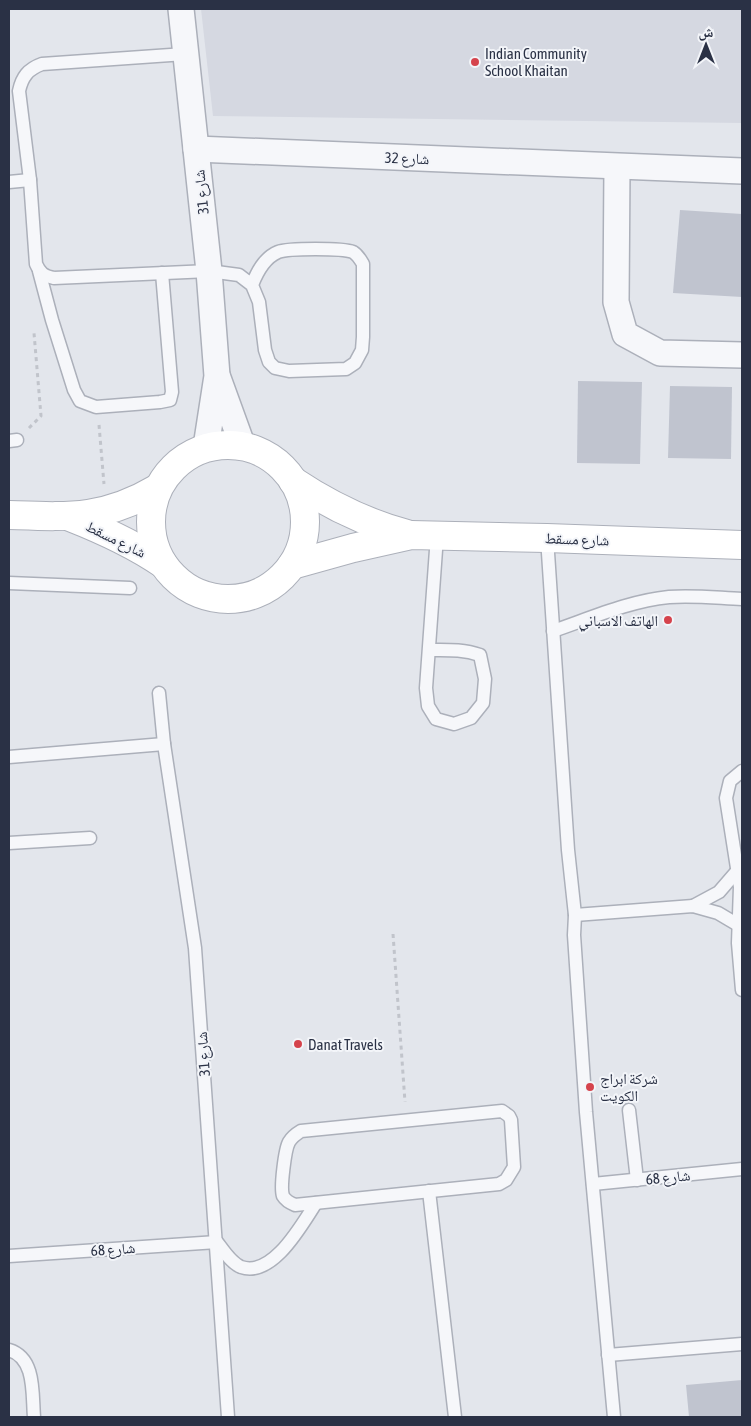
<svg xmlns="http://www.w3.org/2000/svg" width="751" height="1426" font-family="'Asap Condensed','Noto Naskh Arabic',sans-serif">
<rect width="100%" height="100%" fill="#e3e6ec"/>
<polygon fill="#d5d8e1" points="201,9 742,9 742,123 213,116"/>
<g fill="#c0c4cf">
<polygon points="680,210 742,214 742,297 673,293"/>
<polygon points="578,381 642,382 640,464 577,463"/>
<polygon points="670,386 732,387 731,459 668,458"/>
<polygon points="742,1380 742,1417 689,1417 686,1385"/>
</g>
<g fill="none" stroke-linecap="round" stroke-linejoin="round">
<g stroke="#acb0ba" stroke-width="15">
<g id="lane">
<path d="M185,54L42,64C28,69 22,77 19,91L30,180L36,264C40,273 44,276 54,278L209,271L239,275L252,285L259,302L265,350L269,362L275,368L289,371L346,369L355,363L362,350L363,337V264C360,259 358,255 353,252C343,248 288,248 278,252C264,258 257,272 252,285"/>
<polyline points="9,182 30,180"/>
<polyline points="39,271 52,320 74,390 80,401 96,407 160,402 170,400 172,392 162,273"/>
<polyline points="9,441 17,440"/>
<polyline points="547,538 568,850 575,915 574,935 586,1112 614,1417"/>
<polyline points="9,583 130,588"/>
<path d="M553,631C591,618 629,601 669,597C693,595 718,598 742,599"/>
<path d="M429,650C447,650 463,649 480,655L485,679L483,703L471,718L454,724L436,719L428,706L426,688L437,536"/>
<polyline points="159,693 164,744 195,948 228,1417"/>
<polyline points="9,757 164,744"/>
<polyline points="742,771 730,781 726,798 740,887 738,943 742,990"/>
<polyline points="9,843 90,838"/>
<polyline points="693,906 719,892 738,870"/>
<polyline points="575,915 693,906 718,913 740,926"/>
<polyline points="629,1110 637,1180"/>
<path d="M502,1111L509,1116L511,1120L514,1167L506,1180L499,1184L295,1205C290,1203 286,1201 283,1196C280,1188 285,1149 289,1142C292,1137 296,1134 301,1131Z"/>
<polyline points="593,1184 742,1169"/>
<polyline points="429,1191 455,1417"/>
<path d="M9,1256L217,1242C223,1250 231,1263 241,1267C273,1278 302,1224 316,1203"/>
<path d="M9,1350C36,1358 32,1394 34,1417"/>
<polyline points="608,1355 742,1344"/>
</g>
</g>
<g stroke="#acb0ba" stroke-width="28">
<g id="street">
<polyline points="181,9 209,271 217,376 206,447"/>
<polyline points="196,149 742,171"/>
<polyline points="617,167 616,302 625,334 660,353 742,355"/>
<polyline points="218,378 243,447"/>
</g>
</g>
<g stroke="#acb0ba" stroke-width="30">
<g id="secondary">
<circle cx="228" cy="522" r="77"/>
<path d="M293,481C329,505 365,523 407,534"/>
<path d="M9,515C68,517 104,520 158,488"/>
<path d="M70,517C103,530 134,544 163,564"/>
<polyline points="292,565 353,548 411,535 547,538 742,545"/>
</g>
</g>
<g stroke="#c1c4cb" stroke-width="3" stroke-dasharray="4 4" stroke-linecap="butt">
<polyline points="99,425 104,484"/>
<polyline points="29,428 41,416 34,333 37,331"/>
<polyline points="393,934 405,1102"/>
</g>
<use href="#lane" stroke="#f6f7fa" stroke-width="12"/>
<use href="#street" stroke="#f6f7fa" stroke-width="25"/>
<use href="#secondary" stroke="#fff" stroke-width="28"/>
</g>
<g fill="#d5434c" stroke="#f3f5f9" stroke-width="2">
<circle cx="475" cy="62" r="5"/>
<circle cx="668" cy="620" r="5"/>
<circle cx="298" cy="1044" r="5"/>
<circle cx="590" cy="1087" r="5"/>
</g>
<g text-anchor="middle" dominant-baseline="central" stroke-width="4" stroke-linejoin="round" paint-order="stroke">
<g font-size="15" fill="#2a3145" stroke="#f3f5f9" text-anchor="start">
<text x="485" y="53">Indian Community<tspan x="485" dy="17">School Khaitan</tspan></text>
<text x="658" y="620" text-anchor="end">الهاتف الاسباني</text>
<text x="308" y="1044">Danat Travels</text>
<text x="600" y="1078">شركة ابراج<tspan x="600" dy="17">الكويت</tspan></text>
</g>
<g font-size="15" fill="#2a3145" stroke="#f3f5f9">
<text transform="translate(407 158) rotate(2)">شارع 32</text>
<text transform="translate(201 192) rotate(-96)">شارع 31</text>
<text transform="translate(116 539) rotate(26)">شارع مسقط</text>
<text transform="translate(577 539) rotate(2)">شارع مسقط</text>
<text transform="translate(203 1054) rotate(-94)">شارع 31</text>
<text transform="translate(668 1177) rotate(-6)">شارع 68</text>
<text transform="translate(113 1249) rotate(-4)">شارع 68</text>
</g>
</g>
<rect width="751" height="1426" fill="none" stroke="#2a3145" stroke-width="20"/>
<g transform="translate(706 45)" stroke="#f3f5f9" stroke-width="4" paint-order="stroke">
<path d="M0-4L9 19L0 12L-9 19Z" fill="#2a3145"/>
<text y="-8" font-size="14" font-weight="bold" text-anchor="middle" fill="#2a3145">ش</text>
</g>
</svg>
